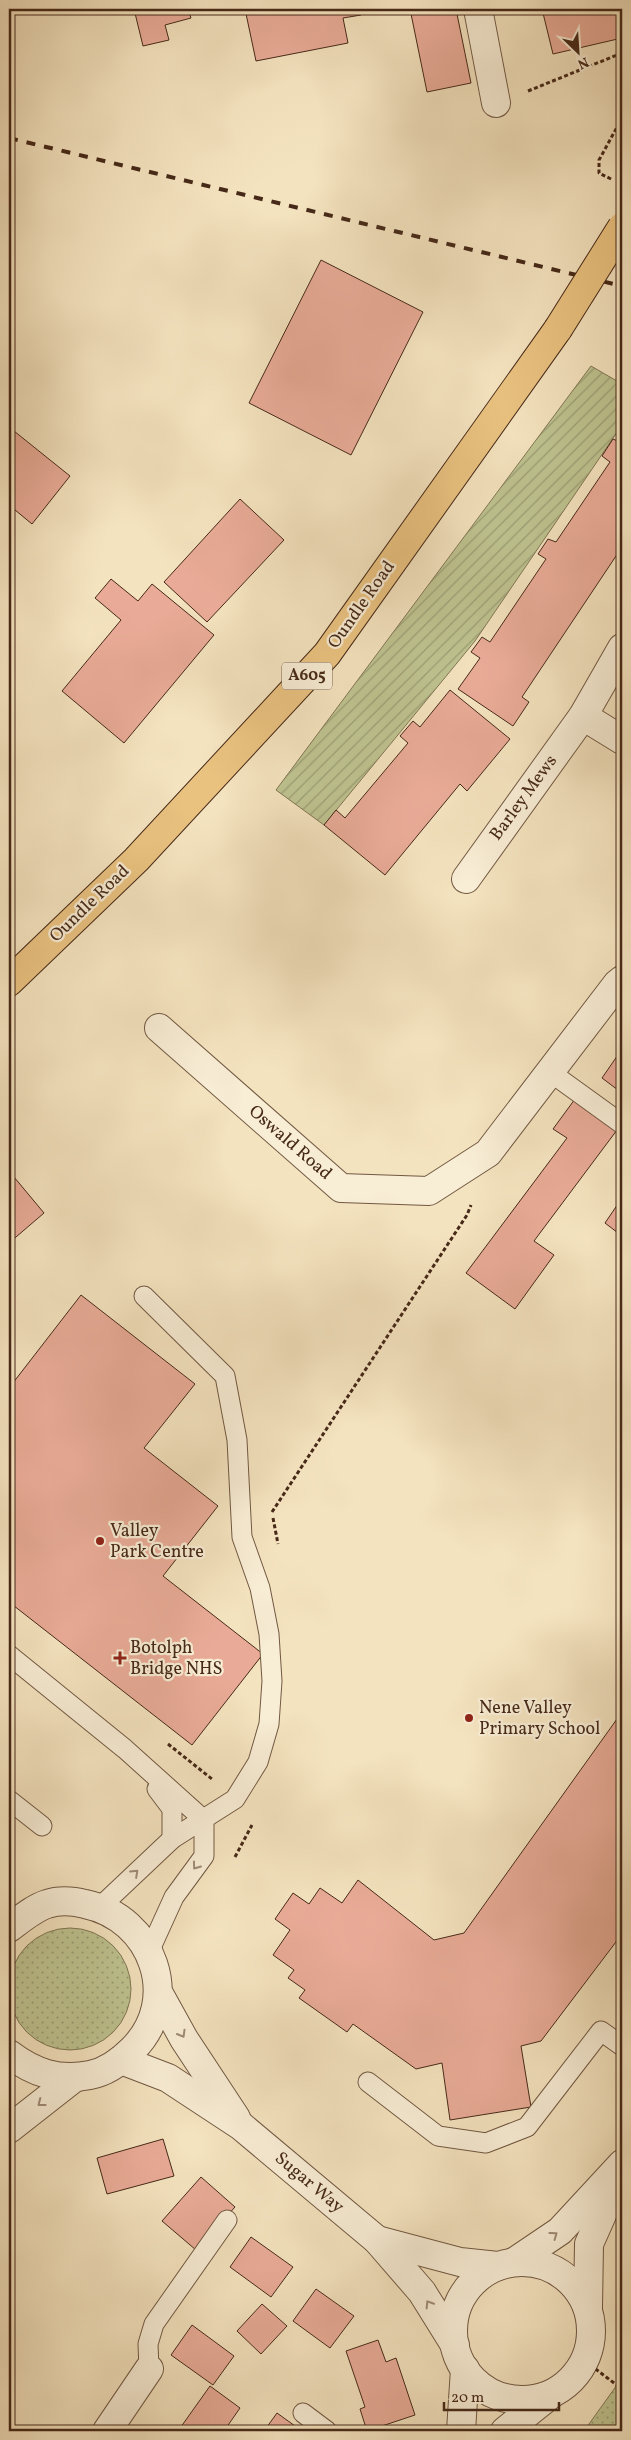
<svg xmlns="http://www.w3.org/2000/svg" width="631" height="2440" font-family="Vollkorn,serif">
<defs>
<pattern id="grass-dots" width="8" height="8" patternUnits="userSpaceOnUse" patternTransform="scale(1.25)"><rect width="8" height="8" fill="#bec390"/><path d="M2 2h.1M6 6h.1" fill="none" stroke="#9c9e75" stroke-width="1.8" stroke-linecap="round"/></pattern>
<pattern id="garden-furrows" width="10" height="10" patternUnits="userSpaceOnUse" patternTransform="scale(1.25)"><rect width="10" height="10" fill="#bec390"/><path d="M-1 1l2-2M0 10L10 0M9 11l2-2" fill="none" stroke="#9c9e75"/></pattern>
</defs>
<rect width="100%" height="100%" fill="#f4e3bf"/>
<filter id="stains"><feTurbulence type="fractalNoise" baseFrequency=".004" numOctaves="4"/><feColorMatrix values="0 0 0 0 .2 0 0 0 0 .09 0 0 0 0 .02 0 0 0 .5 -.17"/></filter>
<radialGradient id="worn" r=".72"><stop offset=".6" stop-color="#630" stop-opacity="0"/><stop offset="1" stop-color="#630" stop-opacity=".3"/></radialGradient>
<g fill="url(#grass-dots)" stroke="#827654">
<circle cx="70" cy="1989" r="61"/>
<polygon points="622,2378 622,2431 584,2431"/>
</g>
<polygon fill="url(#garden-furrows)" stroke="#827654" points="591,366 622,384 622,425 475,641 324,825 276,790"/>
<g fill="#e9ab97" stroke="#462918">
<polygon points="134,9 188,9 191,18 165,25 169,40 143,46"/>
<polygon points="245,9 360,9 361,15 343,18 348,43 256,61"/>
<polygon points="410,9 463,9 463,13 457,14 471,83 427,92"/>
<polygon points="542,9 622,9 622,38 553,54"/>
<polygon points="321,260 423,312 351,455 249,403"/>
<polygon points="9,427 70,476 32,524 9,505"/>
<polygon points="613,439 622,443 622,547 522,697 529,702 513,726 458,689 480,658 471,652 482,637 490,642 546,559 538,554 548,539 556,542 610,462 602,456"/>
<polygon points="240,499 284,540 207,622 164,582"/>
<polygon points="111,579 138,601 152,584 214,635 124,743 62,691 121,620 95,598"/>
<polygon points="450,690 510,739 467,791 460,784 385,875 324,825 336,810 345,818 408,743 400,736 413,721 420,727"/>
<polygon points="622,1049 622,1093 602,1078"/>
<polygon points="575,1099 617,1130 534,1241 554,1255 515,1309 466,1273 567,1138 553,1129"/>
<polygon points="9,1171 44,1213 9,1243"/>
<polygon points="622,1198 622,1236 605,1223"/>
<polygon points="81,1295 195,1384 144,1448 218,1506 163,1576 263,1654 192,1745 9,1602 9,1388"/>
<polygon points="622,1712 622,1934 541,2041 521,2046 531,2107 450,2120 442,2063 416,2069 353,2024 347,2032 299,1998 305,1990 288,1978 294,1970 273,1955 290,1930 275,1919 293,1893 309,1904 320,1888 342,1903 358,1880 434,1940 464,1933"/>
<polygon points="163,2139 174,2176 107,2194 97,2158"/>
<polygon points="201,2177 235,2207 196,2250 162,2221"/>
<polygon points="251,2237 293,2267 271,2297 230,2267"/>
<polygon points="316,2289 354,2316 330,2348 293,2321"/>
<polygon points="262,2304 287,2326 261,2354 237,2331"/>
<polygon points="192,2325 234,2356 213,2385 171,2355"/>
<polygon points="378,2340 386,2362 396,2358 415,2415 367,2431 360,2409 365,2407 346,2351"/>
<polygon points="210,2386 240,2408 224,2431 178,2431"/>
<polygon points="277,2413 302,2431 264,2431"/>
</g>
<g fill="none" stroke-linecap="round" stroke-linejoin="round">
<g stroke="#725842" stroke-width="21">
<g id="service">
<polyline points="550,1072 622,1124"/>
<polyline points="9,1655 125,1749 204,1820 204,1856 174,1897 149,1952"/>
<polyline points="157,1789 172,1809 172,1839"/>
<polyline points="9,1800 42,1826"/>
<polyline points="100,1907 172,1839 235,1799 258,1762 269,1724 272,1681 269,1634 260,1588 242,1537 237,1440 225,1376 144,1296"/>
<polyline points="368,2082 438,2136 486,2143 527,2127 601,2031 622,2046"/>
<polyline points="149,2369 148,2344 154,2324 227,2220"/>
<polyline points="303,2413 327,2431"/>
</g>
</g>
<g stroke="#725842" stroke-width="30">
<g id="minor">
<polyline points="478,9 496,103"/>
<polyline points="583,716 622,740"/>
<polyline points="466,879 583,716 622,648"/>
<polyline points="159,1028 341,1188 429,1191 488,1153 617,984 622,980"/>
<path d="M9,1928C20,1920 34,1908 47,1904C59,1900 73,1901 85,1904C153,1918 183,2000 132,2050C120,2062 106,2072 90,2075C58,2081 34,2073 9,2054"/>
<polyline points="158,1992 184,2039 236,2118"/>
<polyline points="121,2060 168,2078 241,2126 377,2240 422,2292 455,2345"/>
<polyline points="9,2129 74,2078"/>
<polyline points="377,2240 460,2262 498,2266"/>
<polyline points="514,2262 560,2231 622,2164"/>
<circle cx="522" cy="2331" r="69"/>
<polyline points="588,2308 589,2244 617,2181"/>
<polyline points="107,2431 149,2369"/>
<polyline points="461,2431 465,2369"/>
<polyline points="505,2431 550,2395"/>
</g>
</g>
<g stroke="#462918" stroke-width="30">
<polyline id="primary" points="9,982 136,860 327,654 558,329"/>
</g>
<g stroke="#462918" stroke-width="3" stroke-dasharray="4 2.5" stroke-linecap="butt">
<polyline points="528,91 622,53"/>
<polyline points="611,179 599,173 599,160 622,118"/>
<polyline points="272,1512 467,1215 471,1205"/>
<polyline points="273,1518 278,1544"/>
<polyline points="9,1603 10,1602"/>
<polyline points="168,1744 212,1779"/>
<polyline points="235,1857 252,1825"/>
<polyline points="585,2361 622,2389"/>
</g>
<use href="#service" stroke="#f8edd5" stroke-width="19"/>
<use href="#minor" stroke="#f8edd5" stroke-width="28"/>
<use href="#primary" stroke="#eac280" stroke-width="28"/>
<polyline stroke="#462918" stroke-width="4" stroke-dasharray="9 9" stroke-linecap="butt" points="9,138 622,286"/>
<g stroke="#462918" stroke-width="30" stroke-linecap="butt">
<polyline id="primary-bridge" points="558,329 622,227"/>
</g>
<use href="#primary-bridge" stroke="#eac280" stroke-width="28"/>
</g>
<defs><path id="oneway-chevron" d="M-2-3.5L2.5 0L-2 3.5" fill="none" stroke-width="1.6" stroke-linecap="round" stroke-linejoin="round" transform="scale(1.25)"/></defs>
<g stroke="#9f8b76">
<use href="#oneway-chevron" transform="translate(196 1866) rotate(126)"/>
<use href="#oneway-chevron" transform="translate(135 1873) rotate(-43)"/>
<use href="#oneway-chevron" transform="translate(182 2034) rotate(60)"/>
<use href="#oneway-chevron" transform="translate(41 2103) rotate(142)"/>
<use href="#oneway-chevron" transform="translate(554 2235) rotate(-36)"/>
<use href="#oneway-chevron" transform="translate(429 2304) rotate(-122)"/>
</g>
<g fill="#8f2418" stroke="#f8edd5" stroke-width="2">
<circle cx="100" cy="1541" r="5"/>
<path d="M117.5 1650.5h5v5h5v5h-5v5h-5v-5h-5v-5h5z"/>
<circle cx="469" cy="1718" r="5"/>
</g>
<g text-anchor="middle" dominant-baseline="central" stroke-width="4.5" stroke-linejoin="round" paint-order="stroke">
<rect fill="#f8edd5" stroke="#7b6451" stroke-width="1" x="282" y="662.5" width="50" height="27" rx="4"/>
<g font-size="16" font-weight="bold" fill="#462918">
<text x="307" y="676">A605</text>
</g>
<g font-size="18" fill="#462918" stroke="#f8edd5">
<text transform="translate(362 605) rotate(-55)">Oundle Road</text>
<text transform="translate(524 798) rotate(-54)">Barley Mews</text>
<text transform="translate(90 904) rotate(-44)">Oundle Road</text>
<text transform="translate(290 1143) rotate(41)">Oswald Road</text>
<text transform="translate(309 2183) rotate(40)">Sugar Way</text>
</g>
<g font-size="18" fill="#462918" stroke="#f8edd5" text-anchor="start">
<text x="110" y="1531">Valley<tspan x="110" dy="21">Park Centre</tspan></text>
<text x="130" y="1648">Botolph<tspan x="130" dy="21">Bridge NHS</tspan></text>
<text x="479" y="1708">Nene Valley<tspan x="479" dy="21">Primary School</tspan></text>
</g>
</g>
<rect width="631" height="2440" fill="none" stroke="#f4e3bf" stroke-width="30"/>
<rect x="10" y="10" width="611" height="2420" fill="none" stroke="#462918" stroke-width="2.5"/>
<rect x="15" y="15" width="601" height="2410" fill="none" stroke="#462918"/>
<g transform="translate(578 52) rotate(155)" stroke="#f8edd5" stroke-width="4" paint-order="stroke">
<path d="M0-4L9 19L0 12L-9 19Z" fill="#462918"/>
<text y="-8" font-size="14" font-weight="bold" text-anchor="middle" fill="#462918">N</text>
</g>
<path d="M444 2402v8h115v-8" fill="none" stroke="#462918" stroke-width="2.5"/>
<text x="451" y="2402" font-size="15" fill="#462918" stroke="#f8edd5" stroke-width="4" paint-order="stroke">20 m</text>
<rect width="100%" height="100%" filter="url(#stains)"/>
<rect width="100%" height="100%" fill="url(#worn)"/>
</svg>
